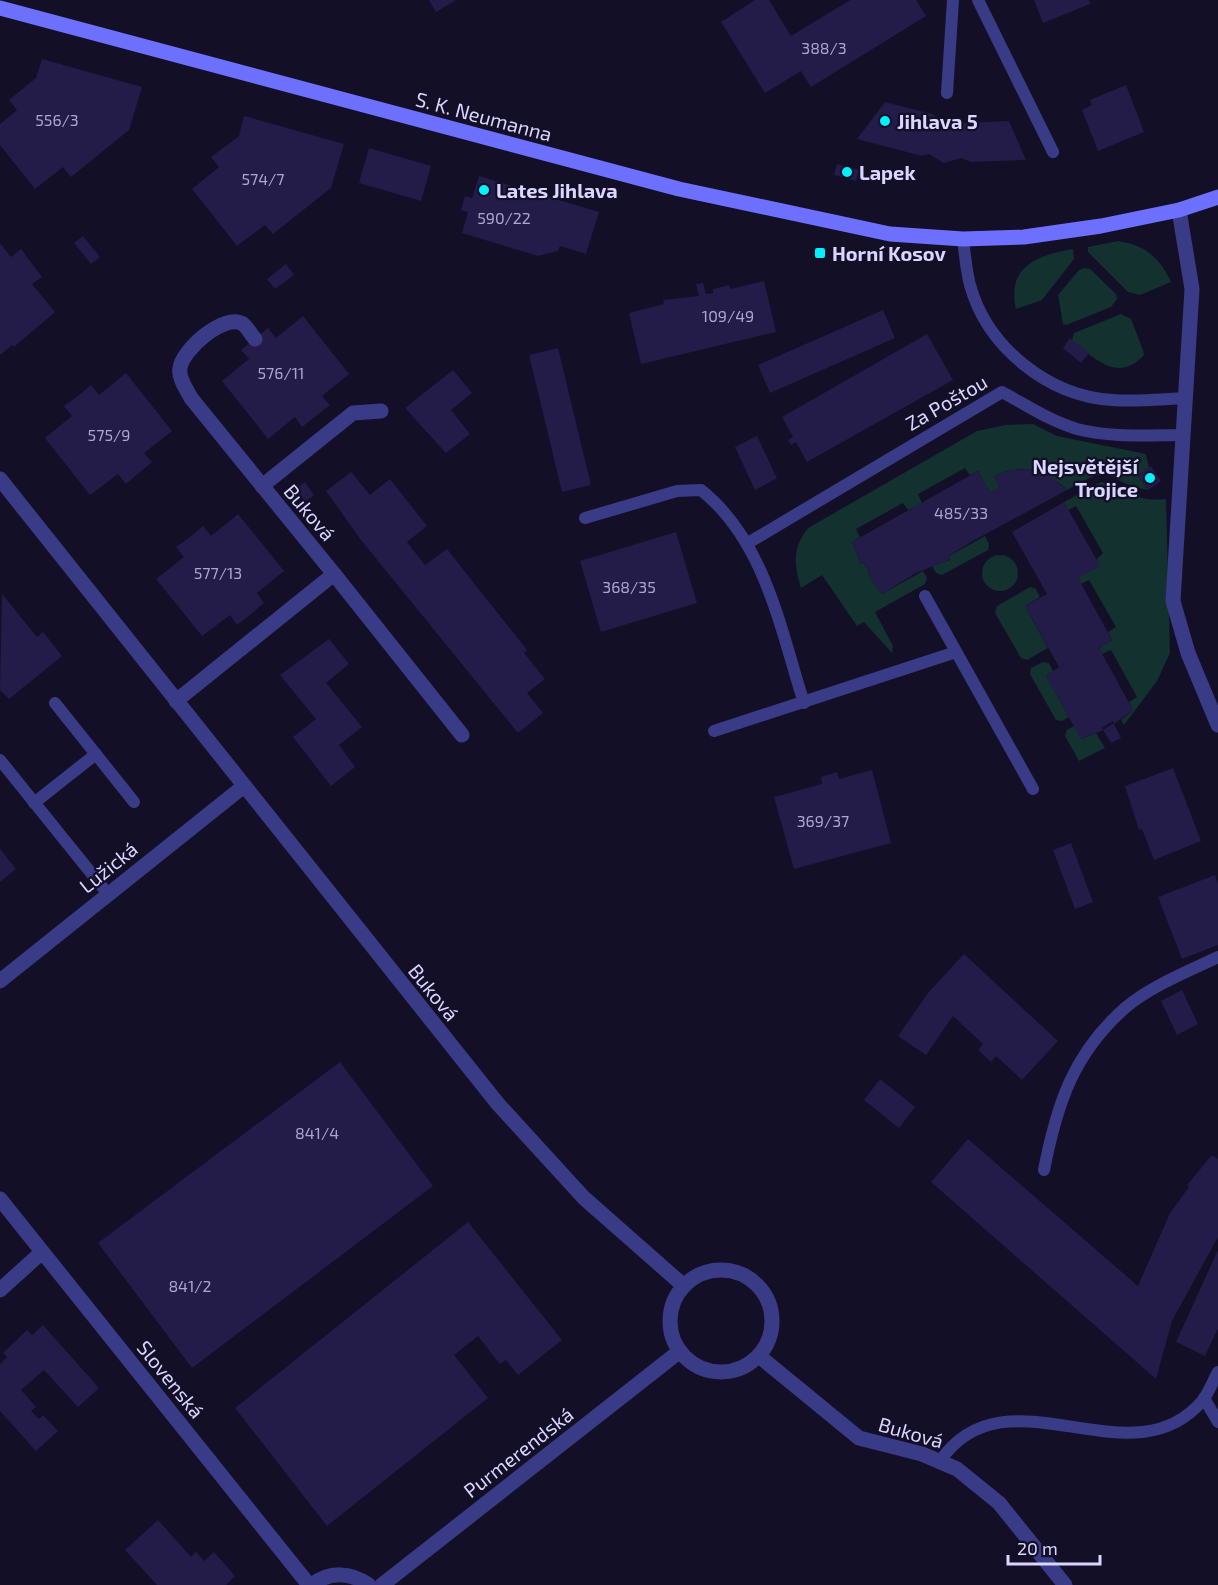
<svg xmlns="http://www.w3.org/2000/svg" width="1218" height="1585" font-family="'Exo 2',sans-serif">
<rect width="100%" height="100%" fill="#130f27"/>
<g fill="#12312f">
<path d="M1118,241C1145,245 1160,258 1171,282L1140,295L1128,292L1088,252V247Z"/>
<path d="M1073,249L1074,259L1042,300L1016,309C1006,266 1038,255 1073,249Z"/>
<polygon points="1084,268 1090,269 1116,294 1117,299 1111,307 1066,325 1063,324 1058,295 1079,270"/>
<path d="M1121,314L1131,319L1143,350L1144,355C1118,384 1094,358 1072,340L1074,333Z"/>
<path d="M1033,424L1057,436L1146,454L1149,468L1138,475L1148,490C1101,481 1118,460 1067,490C1046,469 1021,463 995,476L1000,487L990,493L978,471L970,475L965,468L918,494L922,503L908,510L903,503L856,529L860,537L852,542L861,564L864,563L870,574L868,575L882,594L923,571L927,578L925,584L875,612L893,646L892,653L864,622L857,626L822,575L801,588C794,565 792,548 808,528L977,431L1005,425Z"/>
<path d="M1101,482C1127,485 1131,503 1166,499L1170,653L1157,681L1124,725L1121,720L1133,710L1129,702L1137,697L1111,650L1102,654L1099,648L1112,640L1108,632L1116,627L1089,580L1081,584L1078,578L1103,553L1076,506L1068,510L1064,502Z"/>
<polygon points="985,536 989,544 988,550 942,575 936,573 932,566 950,560 949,556"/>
<circle cx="1000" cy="573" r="18"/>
<polygon points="1030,587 1036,589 1040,597 1025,606 1048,648 1027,660 1021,658 995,613 997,606"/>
<polygon points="1043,662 1049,663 1053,671 1046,676 1069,717 1062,721 1056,720 1030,674 1031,668"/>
<polygon points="1074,726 1082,739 1096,733 1105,748 1079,761 1065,736 1067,730"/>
</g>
<g fill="#231b48">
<polygon points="429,0 456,0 436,12"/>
<polygon points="755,0 769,0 791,36 850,0 916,0 926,16 811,87 801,71 765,93 721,22"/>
<polygon points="1034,0 1089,0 1090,4 1043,23"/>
<polygon points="42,59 142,87 129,130 71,177 63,167 35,189 0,145 0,124 17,110 9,100 36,78"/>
<polygon points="1126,85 1144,132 1098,151 1082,110 1092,105 1090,100"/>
<polygon points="885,102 932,114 941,120 958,123 1009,121 1026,160 971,162 961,158 944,163 929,154 922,156 857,139"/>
<polygon points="244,116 344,144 331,188 273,234 265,225 237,246 192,189 219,167 211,157 239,136"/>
<polygon points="369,148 431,166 421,201 359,183"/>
<polygon points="837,164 859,170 856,181 834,175"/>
<polygon points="479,176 599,212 586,254 560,246 558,251 538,256 462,233 468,212 461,210 465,196 472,198"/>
<polygon points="83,236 100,257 91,264 74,243"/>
<polygon points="0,243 11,257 21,249 42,277 32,284 55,312 14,347 12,345 0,355"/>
<polygon points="286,264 294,275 275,289 267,279"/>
<polygon points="764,281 776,332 641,364 629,313 664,304 663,300 699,296 696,284 703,283 706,294 713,293 713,289 729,285 730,289"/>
<polygon points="883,310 895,338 770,393 758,365"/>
<polygon points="303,316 349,374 322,396 330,405 302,427 295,417 268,439 222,381 249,359 241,350 268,328 276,338"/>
<polygon points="927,334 953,380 807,462 796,442 791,445 788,440 793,437 782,417"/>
<polygon points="1070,338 1089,353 1081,363 1063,348"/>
<polygon points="558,348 591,485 562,492 529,355"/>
<polygon points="453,370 472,393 451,410 470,434 446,453 405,408"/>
<polygon points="126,373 172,431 144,453 152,462 126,484 118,474 90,495 45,438 72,416 64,406 78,396 91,385 99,395"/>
<polygon points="757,436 777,478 755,490 735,447"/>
<polygon points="1151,466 1161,481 1148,490 1138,475"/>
<polygon points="1028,469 1046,473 1067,490 971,542 949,556 951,559 916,573 882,594 868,575 870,574 864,563 861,564 852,542 978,471 990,493 1000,487 994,476 1010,470"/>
<polygon points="351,472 370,495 390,479 427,526 407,542 425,565 447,549 527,650 524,653 545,679 527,693 543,713 518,733 361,540 326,491"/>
<polygon points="305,482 314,495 305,502 295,489"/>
<polygon points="1064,502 1100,566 1078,578 1112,640 1099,648 1133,710 1114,724 1121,738 1111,743 1103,730 1114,723 1113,721 1102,728 1103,730 1081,739 1046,676 1059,667 1025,606 1047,594 1012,532"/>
<polygon points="238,514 284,571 257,593 264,603 251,614 237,625 230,615 202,636 156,579 184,557 176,547 190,537 203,526 211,536"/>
<polygon points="676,532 697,603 601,632 580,561"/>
<polygon points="2,594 37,637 43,632 62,656 9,699 0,690"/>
<polygon points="329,639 349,664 326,683 362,727 339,745 355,767 331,786 293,737 316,719 280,675"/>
<polygon points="1173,768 1201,841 1154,860 1142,829 1139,830 1125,786"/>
<polygon points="872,770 891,843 794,869 774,797 822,784 821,777 837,772 839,779"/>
<polygon points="1071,843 1093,902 1075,909 1053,850"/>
<polygon points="0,849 16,869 0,882"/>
<polygon points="1215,875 1218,884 1218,945 1182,959 1158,897"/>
<polygon points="964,954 1058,1041 1022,1080 996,1056 991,1062 978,1050 983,1044 953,1016 926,1055 898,1036 928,993"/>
<polygon points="1182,990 1198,1024 1177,1035 1161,1001"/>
<polygon points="340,1062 433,1186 192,1368 98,1243"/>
<polygon points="880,1079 915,1107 899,1128 864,1100"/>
<polygon points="968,1139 1138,1286 1170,1213 1189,1187 1187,1185 1212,1155 1218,1159 1218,1237 1172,1321 1156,1379 931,1182"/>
<polygon points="468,1222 562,1340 518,1375 506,1360 500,1364 478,1336 454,1355 488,1398 327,1526 235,1408"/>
<polygon points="1218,1250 1218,1328 1205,1356 1176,1342"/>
<polygon points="43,1325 99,1388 78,1407 44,1370 21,1390 36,1407 31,1411 39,1419 43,1415 58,1431 36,1451 0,1411 0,1364 7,1357 3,1353 27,1330 32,1335"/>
<polygon points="158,1520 191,1557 196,1552 204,1561 214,1552 235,1576 226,1585 157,1585 125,1550"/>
</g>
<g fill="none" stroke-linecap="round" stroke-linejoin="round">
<g stroke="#3a3b86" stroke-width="12">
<polyline points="978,0 1053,152"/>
<polyline points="947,93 953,0"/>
<path d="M963,239C965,254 966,270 970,285C987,347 1048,396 1112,400C1136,402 1162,399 1186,398"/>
<path d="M585,518L677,491L701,490C765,541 780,628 804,703"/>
<path d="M748,543L1002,392C1026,405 1050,421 1077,429C1111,438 1148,435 1183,435"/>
<polyline points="925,596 1033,789"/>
<polyline points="55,703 134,802"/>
<polyline points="714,731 956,652"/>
<polyline points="0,760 108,894"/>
<polyline points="34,803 96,754"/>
<path d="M1044,1170C1057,1104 1073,1054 1125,1008C1151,986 1187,972 1218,957"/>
<polyline points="1204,1398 1218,1422"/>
<path d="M940,1461C1007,1364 1131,1486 1203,1400C1209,1392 1213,1381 1218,1372"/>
</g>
<g stroke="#3a3b86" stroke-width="15">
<polyline points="1179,210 1192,289 1173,601 1188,653 1218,725"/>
<polyline points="0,479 498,1104 584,1198 684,1286"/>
<polyline points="262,486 353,413 381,411"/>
<polyline points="334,574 462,735"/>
<path d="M176,701L334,574L191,398C187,390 178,378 180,368C182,350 225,312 243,324C248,328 251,335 255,339"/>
<polyline points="0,981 244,786"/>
<polyline points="0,1199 309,1585"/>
<circle cx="721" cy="1321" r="51"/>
<polyline points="0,1290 42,1252"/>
<polyline points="759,1356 859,1438 922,1454 957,1469 999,1503 1065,1585"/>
<path d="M312,1585C329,1571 351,1572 369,1585"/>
<polyline points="382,1585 680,1351"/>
</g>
<polyline stroke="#6d70ff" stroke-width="15" points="0,8 679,189 890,234 963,239 1024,237 1101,226 1179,210 1218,197"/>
</g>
<g fill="#02f1ff" stroke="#130f27" stroke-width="2">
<circle cx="885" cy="121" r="6"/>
<circle cx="847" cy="172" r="6"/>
<circle cx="484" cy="190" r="6"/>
<rect x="814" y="247" width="12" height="12" rx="3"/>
<circle cx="1150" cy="478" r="6"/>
</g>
<g text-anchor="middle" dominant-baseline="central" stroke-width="4.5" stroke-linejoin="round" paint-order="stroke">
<g font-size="16" fill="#aca7d1">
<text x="824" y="47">388/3</text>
<text x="57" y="119">556/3</text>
<text x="263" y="178">574/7</text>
<text x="504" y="217">590/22</text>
<text x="728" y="315">109/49</text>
<text x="281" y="372">576/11</text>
<text x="109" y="434">575/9</text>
<text x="961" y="512">485/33</text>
<text x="218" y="572">577/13</text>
<text x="629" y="586">368/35</text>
<text x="823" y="820">369/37</text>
<text x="317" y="1132">841/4</text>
<text x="190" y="1285">841/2</text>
</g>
<g font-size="20" fill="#d9d6ff" stroke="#130f27">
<text transform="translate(484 116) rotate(15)">S. K. Neumanna</text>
<text transform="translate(946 402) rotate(-30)">Za Poštou</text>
<text transform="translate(310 512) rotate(50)">Buková</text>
<text transform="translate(108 867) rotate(-39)">Lužická</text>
<text transform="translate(434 992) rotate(51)">Buková</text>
<text transform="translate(171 1379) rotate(51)">Slovenská</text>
<text transform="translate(911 1432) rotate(16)">Buková</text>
<text transform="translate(518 1452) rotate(-38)">Purmerendská</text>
</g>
<g font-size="20" font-weight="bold" fill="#d9d6ff" stroke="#130f27" text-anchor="start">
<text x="897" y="121">Jihlava 5</text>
<text x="859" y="172">Lapek</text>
<text x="496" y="190">Lates Jihlava</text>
<text x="832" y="253">Horní Kosov</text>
<text x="1138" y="466" text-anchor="end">Nejsvětější<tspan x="1138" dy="23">Trojice</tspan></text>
</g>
</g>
<path d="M1008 1555v9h92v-9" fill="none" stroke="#d9d6ff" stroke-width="3"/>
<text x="1017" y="1555" font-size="18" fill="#d9d6ff" stroke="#130f27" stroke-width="4.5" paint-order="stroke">20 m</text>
</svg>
